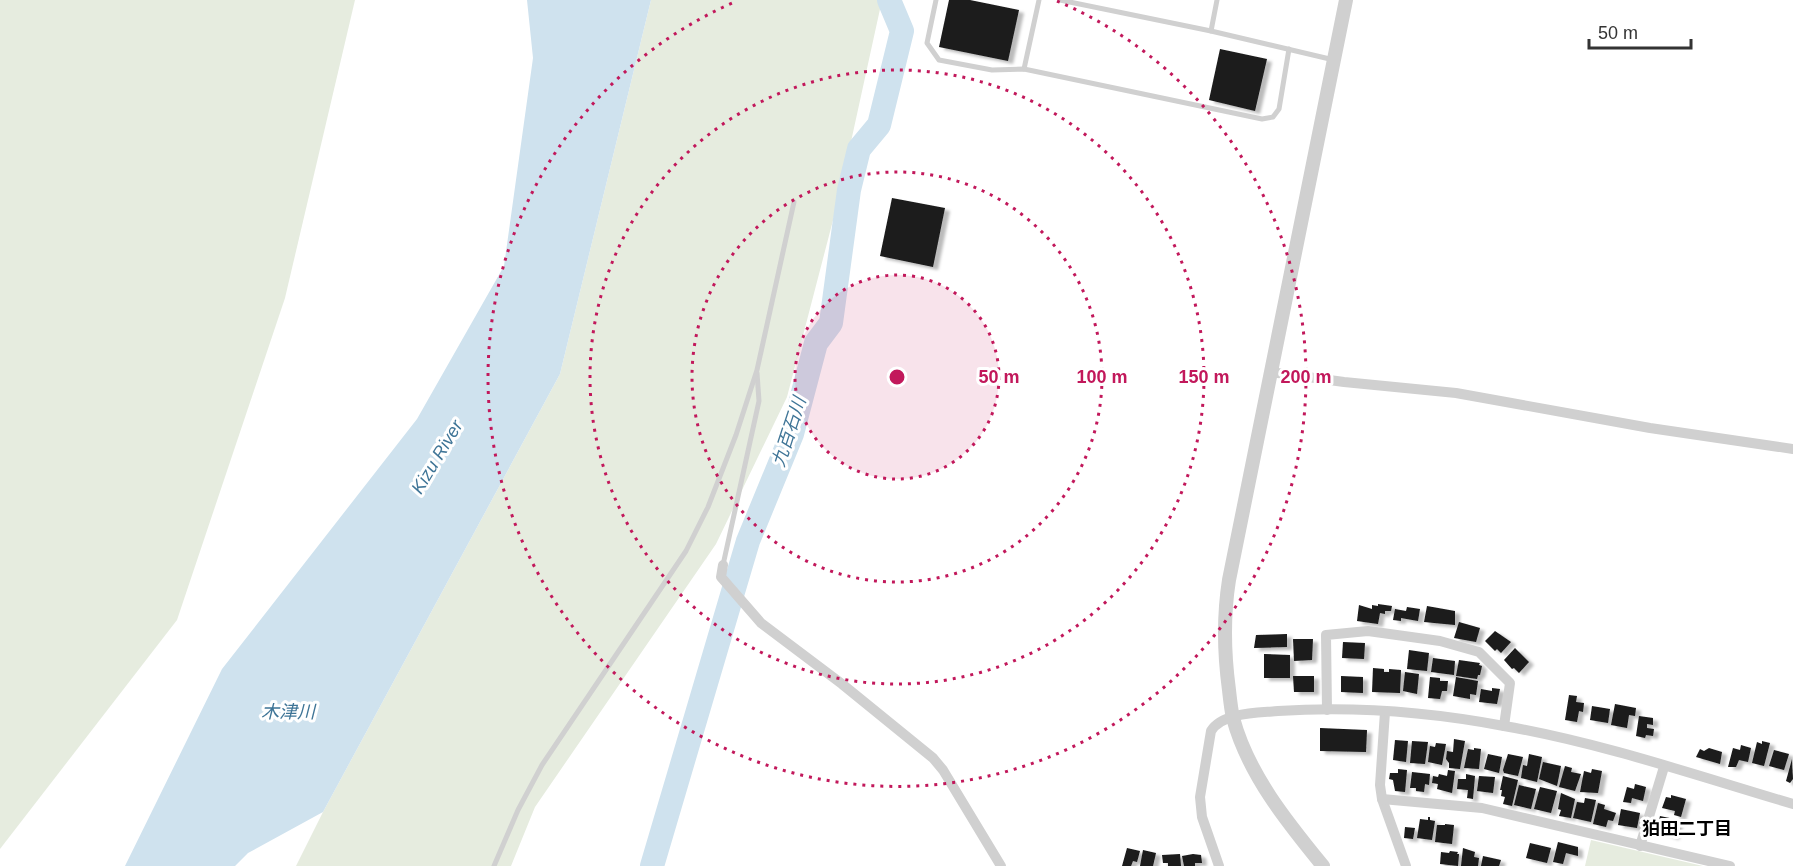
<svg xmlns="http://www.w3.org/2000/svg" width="1793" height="866" font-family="Arial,'Noto Sans JP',sans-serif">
<defs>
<filter id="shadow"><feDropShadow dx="5" dy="3" stdDeviation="1.5" flood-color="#0004"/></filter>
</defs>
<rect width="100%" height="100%" fill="#fff"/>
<g fill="#e6ecdf">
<polygon points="0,0 355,0 285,298 177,620 0,849"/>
<polygon points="651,0 882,0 838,201 787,397 716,544 535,807 511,866 296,866 323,812 560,374"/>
<polygon points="1591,840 1703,866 1585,866"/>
</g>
<polygon fill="#cfe2ee" points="527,0 651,0 560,374 323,812 248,853 235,866 125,866 222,669 417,419 504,266 533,58"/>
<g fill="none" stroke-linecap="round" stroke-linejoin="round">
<polyline stroke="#cfe2ee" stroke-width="24" points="652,866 748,541 792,434 816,343 831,323 849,190 859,149 879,125 902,31 889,0"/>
</g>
<g fill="#1a1a1a" filter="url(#shadow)">
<polygon points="949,0 970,0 1019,10 1008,61 939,47"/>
<polygon points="1220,49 1267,59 1255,111 1209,100"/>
<polygon points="892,198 945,208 933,267 880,256"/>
<polygon points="1378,604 1392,606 1391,611 1385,611 1385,614 1380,613 1378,624 1357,621 1359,605 1372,609 1372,605 1378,606"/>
<polygon points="1427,606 1455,611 1455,625 1424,622"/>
<polygon points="1407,607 1420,609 1418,621 1401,618 1401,621 1393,620 1395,609 1406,611"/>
<polygon points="1459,622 1480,628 1476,642 1454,638"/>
<polygon points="1495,631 1511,642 1501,653 1497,649 1495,651 1485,641"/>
<polygon points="1287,634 1287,647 1254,648 1256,635"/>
<polygon points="1293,639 1313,639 1312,660 1294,661"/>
<polygon points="1343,642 1365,643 1364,659 1342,658"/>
<polygon points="1515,648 1529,662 1519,673 1514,668 1512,669 1504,660"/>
<polygon points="1409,650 1429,653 1427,671 1407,669"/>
<polygon points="1264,654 1290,655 1290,678 1264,678"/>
<polygon points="1433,658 1455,661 1454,675 1431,672"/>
<polygon points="1459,660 1480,663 1479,665 1482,666 1480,675 1478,675 1477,679 1456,676"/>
<polygon points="1373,668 1384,669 1384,672 1389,672 1389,669 1401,670 1400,693 1372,692"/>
<polygon points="1405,672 1419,674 1417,694 1403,691"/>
<polygon points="1293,676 1314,676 1314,692 1294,692"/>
<polygon points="1341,676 1363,677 1363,693 1341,692"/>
<polygon points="1430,677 1440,678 1440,681 1448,681 1447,691 1442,691 1440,699 1428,698"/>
<polygon points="1456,677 1478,681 1476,695 1470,694 1470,699 1453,696"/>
<polygon points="1492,688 1500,689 1497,704 1479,702 1481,689 1492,691"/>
<polygon points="1569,695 1577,696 1576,702 1584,703 1583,712 1579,711 1577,722 1565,720"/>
<polygon points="1615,704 1636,708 1635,716 1629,715 1627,728 1611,725"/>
<polygon points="1592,706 1610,709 1608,723 1590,720"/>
<polygon points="1639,716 1653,718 1653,725 1647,724 1647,728 1654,729 1653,736 1646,735 1645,738 1636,736"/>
<polygon points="1320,728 1367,730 1366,752 1320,751"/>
<polygon points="1454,739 1465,741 1460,769 1449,768 1449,763 1446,759 1447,751 1453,752"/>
<polygon points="1395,740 1408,741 1406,762 1393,760"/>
<polygon points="1412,741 1428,742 1425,764 1410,763"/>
<polygon points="1762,741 1770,743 1764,766 1752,763 1757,742 1762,744"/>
<polygon points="1436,743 1446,744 1442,765 1428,762 1430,746 1435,747"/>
<polygon points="1741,745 1751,748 1748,762 1739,760 1736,767 1728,767 1733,748 1740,750"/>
<polygon points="1474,748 1481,749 1479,769 1464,768 1468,749 1474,750"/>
<polygon points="1709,748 1722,752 1720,764 1696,757 1700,749 1704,751"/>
<polygon points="1774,750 1789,754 1784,770 1769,766"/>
<polygon points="1488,754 1502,757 1499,773 1484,769"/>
<polygon points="1508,754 1523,757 1518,776 1504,773 1503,770"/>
<polygon points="1529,754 1542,757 1537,782 1521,778 1523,765 1527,766"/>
<polygon points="1792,759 1793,779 1790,783 1786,781"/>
<polygon points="1543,762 1561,766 1557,786 1539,779"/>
<polygon points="1565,766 1572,768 1571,772 1581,774 1575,791 1559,787"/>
<polygon points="1398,769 1407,770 1405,792 1395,791 1393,780 1389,779 1390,773 1398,773"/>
<polygon points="1592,769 1602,771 1598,793 1580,792 1584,771 1591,773"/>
<polygon points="1448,770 1455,771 1452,793 1437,789 1438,784 1432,783 1433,776 1438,777 1439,774 1447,776"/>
<polygon points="1412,772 1430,774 1429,785 1425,784 1424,792 1416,791 1416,788 1410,788"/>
<polygon points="1466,774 1475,776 1473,799 1467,798 1468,790 1457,789 1458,779 1466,779"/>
<polygon points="1479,776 1495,777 1493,793 1477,791"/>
<polygon points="1503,776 1518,780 1512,806 1503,804 1505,797 1501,796 1502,790 1500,790"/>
<polygon points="1635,784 1646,787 1643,801 1632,798 1631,803 1623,802 1627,787 1634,789"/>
<polygon points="1519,785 1536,789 1531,809 1514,805"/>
<polygon points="1540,787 1557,791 1551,813 1534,809"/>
<polygon points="1561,793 1575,799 1571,818 1559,816 1561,810 1558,809"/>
<polygon points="1671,795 1686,799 1681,817 1674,815 1675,811 1662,808 1666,797 1671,798"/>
<polygon points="1585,798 1596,800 1591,822 1573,818 1577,802 1584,803"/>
<polygon points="1598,803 1605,805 1604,809 1616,813 1613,821 1608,820 1606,827 1593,824"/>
<polygon points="1621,809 1640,813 1637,828 1618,825"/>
<polygon points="1660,816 1679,820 1674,837 1663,833 1664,830 1657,828"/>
<polygon points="1428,817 1430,817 1430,820 1435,821 1432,840 1417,838 1420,819 1428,820"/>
<polygon points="1445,824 1454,825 1452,844 1435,842 1437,825 1445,825"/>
<polygon points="1405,827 1415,828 1413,839 1404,838"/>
<polygon points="1558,842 1578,847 1578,856 1566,853 1563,864 1553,862"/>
<polygon points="1530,843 1551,848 1547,863 1526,858"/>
<polygon points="1127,848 1140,851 1137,862 1133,861 1131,866 1122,866"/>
<polygon points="1463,848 1475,852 1474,857 1479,858 1478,866 1461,866"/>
<polygon points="1143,850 1156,853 1153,866 1140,866"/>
<polygon points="1450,851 1458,852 1457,854 1459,854 1458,866 1440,864 1441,852 1449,853"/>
<polygon points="1180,854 1181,866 1168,866 1168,863 1163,863 1162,855"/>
<polygon points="1193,854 1201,855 1202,863 1195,863 1195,866 1184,866 1182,856"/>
<polygon points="1483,856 1501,860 1499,866 1481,866"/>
</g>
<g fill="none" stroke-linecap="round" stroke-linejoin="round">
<g stroke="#d0d0d0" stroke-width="5">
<polyline points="936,0 927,43 939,60 992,70 1024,69 1262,119 1273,117 1279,109 1289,49"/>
<polyline points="1060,0 1211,31 1334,60"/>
<polyline points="1211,31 1217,0"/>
<polyline points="1024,69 1039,0"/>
<polyline points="723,565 759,401 757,373"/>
<polyline points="494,866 518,810 542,765 686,551 708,507 736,435 757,370 794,202"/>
</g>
<g stroke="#d0d0d0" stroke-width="10">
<polyline points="1270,372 1344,382 1456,393 1650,428 1793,449"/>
<polyline points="723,565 721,577 761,623 842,684 933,758 943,770 1001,866"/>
<polyline points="1327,710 1326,635 1368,631 1440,641 1479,652 1510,683 1504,726"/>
<polyline points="1385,712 1380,785 1382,799 1406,866"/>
<polyline points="1382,799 1482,808 1730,866"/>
<polyline points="1640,846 1664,767"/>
<path d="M1219,866L1202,817L1200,797L1211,731C1223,712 1259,713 1278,711C1354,706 1430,712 1504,726C1602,743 1698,776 1793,804"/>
</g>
<path stroke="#d0d0d0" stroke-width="14" d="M1323,866C1287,822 1248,774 1233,718C1231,709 1230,699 1229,690C1224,653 1223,618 1229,580L1346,0"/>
</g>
<circle cx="897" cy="377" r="102" fill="#c2185b" fill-opacity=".12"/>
<g fill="none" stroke="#c2185b" stroke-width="3" stroke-dasharray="3 6">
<circle cx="897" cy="377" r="102"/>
<circle cx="897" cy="377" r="205"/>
<circle cx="897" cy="377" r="307"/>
<path d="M1057 1A409 409 0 1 1 737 1"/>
</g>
<g text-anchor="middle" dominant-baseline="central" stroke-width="6" stroke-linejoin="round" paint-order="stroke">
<g font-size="18" font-style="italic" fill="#3f7597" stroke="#fff">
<text transform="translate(789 432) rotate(-72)">九百石川</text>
<text transform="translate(437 457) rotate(-59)">Kizu River</text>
<text x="288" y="712">木津川</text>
</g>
<g font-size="18" font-weight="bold" fill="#000" stroke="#fff">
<text x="1687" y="829">狛田二丁目</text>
</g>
</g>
<circle cx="897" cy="377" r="9" fill="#c2185b" stroke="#fff" stroke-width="3"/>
<g font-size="18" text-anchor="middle" font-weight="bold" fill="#c2185b" stroke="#fff" stroke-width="6" stroke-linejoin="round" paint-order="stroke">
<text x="999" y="383">50 m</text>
<text x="1102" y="383">100 m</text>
<text x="1204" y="383">150 m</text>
<text x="1306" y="383">200 m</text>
</g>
<path d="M1589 39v9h102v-9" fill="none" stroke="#333333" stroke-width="3"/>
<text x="1598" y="39" font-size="18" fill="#333333" stroke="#ffffff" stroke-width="4.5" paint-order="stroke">50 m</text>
</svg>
